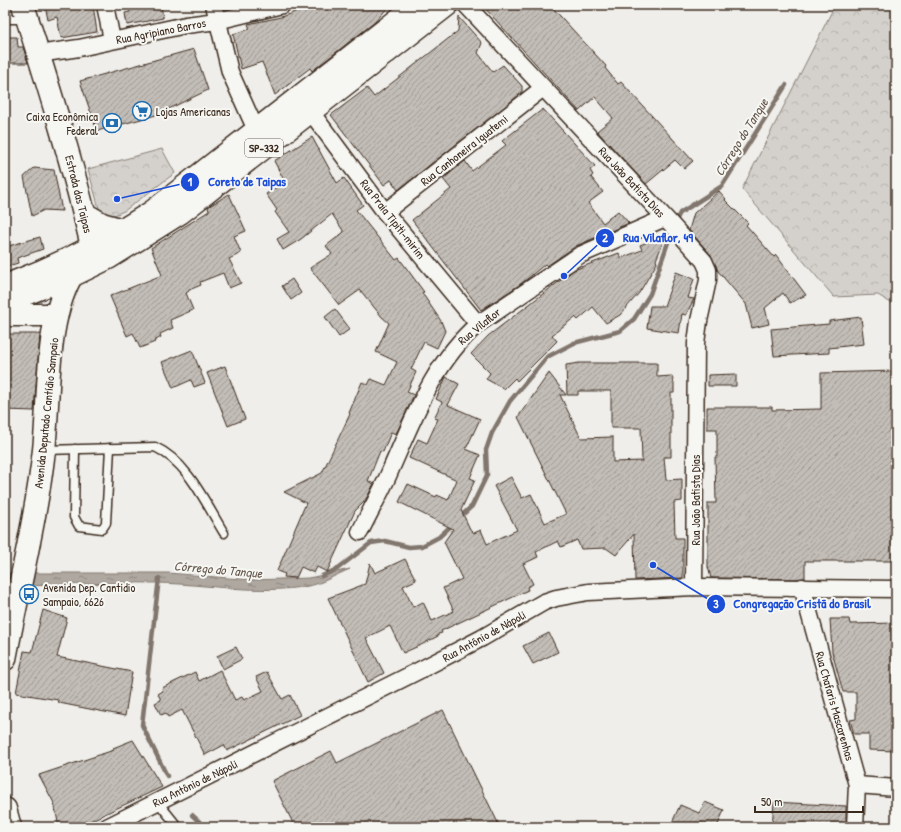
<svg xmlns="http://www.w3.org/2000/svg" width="901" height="832" font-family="'Patrick Hand',sans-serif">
<defs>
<pattern id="forest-crowns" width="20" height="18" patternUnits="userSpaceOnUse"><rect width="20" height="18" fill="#d4d1cc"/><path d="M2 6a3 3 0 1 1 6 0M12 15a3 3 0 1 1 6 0" fill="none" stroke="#b7b4af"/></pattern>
<pattern id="water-ripples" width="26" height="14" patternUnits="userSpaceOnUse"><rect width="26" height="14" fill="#afa8a1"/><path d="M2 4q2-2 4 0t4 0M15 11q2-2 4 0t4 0" fill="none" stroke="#908983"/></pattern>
<pattern id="building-hatch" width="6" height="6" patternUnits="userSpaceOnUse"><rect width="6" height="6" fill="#c2bdb7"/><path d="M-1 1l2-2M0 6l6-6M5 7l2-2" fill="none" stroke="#9f9a94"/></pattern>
</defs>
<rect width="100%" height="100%" fill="#efeeea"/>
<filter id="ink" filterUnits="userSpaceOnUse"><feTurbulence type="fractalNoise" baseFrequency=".025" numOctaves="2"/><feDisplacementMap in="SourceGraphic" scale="8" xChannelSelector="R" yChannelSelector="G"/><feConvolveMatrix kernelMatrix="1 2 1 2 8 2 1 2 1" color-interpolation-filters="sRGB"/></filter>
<g filter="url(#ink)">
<g fill="url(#forest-crowns)" stroke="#887e75">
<polygon points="835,5 896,5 896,306 878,295 834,297 742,189"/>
<polygon points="162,149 175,173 124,211 105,219 100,212 88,169"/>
</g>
<path fill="url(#water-ripples)" stroke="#81766d" d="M350,569C337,574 322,584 308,586C259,595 206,584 157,583C106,582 56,586 5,586V573H168L252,580L309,578Z"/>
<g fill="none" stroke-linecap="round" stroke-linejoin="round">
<g stroke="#81766d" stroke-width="4.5">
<polyline points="674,224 680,213 722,186 786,85"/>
<polyline points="459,518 472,506 487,475 486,450 492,433 510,401 547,357 574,343 620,331 634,319 650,294 672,231"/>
<polyline points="322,576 337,569 371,543 385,541 409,547 422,546 439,537 454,523"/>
<polyline points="159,578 142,725 167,776"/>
<polyline points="192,815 205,827"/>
</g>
</g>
<g fill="url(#building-hatch)" stroke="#3b2a1e">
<polygon points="45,5 93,5 97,32 61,38 57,17 48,20"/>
<polygon points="128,5 161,5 163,18 127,25 125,13 130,12"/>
<polygon points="315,5 390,5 375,22 312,71 310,68 275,95 262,62 241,69 233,34 250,29 248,24 281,17"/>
<polygon points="482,5 550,5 606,66 605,68 618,84 621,82 693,161 684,169 675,160 646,184 597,131 613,118 595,97 579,111"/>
<polygon points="459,17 482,43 478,53 493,72 503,65 522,86 522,93 398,190 391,180 384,185 331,115 367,88 374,97 458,31"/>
<polygon points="5,37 17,37 18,47 23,47 28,63 5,63"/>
<polygon points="194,49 208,90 156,115 97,131 80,81"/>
<polygon points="543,109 595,166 590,170 593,175 591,177 603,192 588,203 603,223 618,211 629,223 576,246 547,266 545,264 521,284 481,310 412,220 451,189 443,179 465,161 472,171 506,145 502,141"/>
<polygon points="312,137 337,183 344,178 363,205 356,210 396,260 399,258 424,292 422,293 441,321 445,331 437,348 424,342 411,369 416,372 407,392 414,395 396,434 391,432 383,452 380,451 368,481 374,484 365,501 355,511 327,572 317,567 314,573 301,567 296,578 284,577 285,574 277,571 306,503 284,492 322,473 350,414 349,413 362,382 368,385 371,379 386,385 397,362 376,352 389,323 382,317 360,290 339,305 310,268 332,254 326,246 344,232 332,214 301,239 283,250 277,239 289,232 275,212 277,210 266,194 285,182 274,161"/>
<polygon points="34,168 54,170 62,211 44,210 32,216 24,177"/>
<polygon points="719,191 726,199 725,200 748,223 746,225 774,257 776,255 806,295 790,303 783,293 765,308 769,324 752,328 746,304 718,271 711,255 689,230 694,213"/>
<polygon points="229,194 246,231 234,236 241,253 229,259 241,283 229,288 223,273 200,282 201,285 189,290 189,291 186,293 193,310 170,320 173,328 160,334 161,337 154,341 155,342 140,348 133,333 127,336 110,296 162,275 151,248 209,211 208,207"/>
<polygon points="666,235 656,260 657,263 639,293 620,315 606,323 593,307 578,320 575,317 552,335 557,341 517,381 515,378 504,389 486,379 490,373 471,354 488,336 574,270 619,253 621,258 642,250 640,245"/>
<polygon points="40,237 43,249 17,258 18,263 5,267 5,247"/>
<polygon points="676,272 694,279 688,298 694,299 686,315 682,314 679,333 647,328 650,306 664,306"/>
<polygon points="292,279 301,293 291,300 282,286"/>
<polygon points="335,309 350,329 339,337 325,317"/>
<polygon points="861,317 864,344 829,348 829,353 774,356 771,329 829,324 829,321"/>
<polygon points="6,334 40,334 34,411 5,410"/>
<polygon points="192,350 205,383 194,387 191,380 173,388 162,362"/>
<polygon points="579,363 657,363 657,377 672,376 674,383 674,393 671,393 671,457 664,457 666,480 682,479 682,501 674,502 675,538 683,538 683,578 635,580 634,534 616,555 606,548 581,549 577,540 561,547 558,541 536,552 538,557 523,564 533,584 527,587 528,590 441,631 442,633 438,634 438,636 423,644 403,653 390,626 366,638 384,673 368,682 328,598 365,584 370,563 375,573 405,559 416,580 403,586 413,607 423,602 432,621 454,611 443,588 462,579 444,542 453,529 399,502 408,484 436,497 437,495 448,500 457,480 409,458 418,439 427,443 438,419 434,418 442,402 436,399 446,377 459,384 448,405 480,419 466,449 480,455 470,478 475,480 461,510 470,529 474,533 481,530 487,544 517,530 494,486 511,477 522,498 531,494 545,523 566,514 518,417 549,373 566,395 560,395 581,438 613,437 613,462 642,461 641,428 611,428 611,391 578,391 578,395 567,395 566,365"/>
<polygon points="225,366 245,419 228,426 207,373"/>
<polygon points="896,371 896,561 805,561 805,578 797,579 711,578 708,567 708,503 716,503 715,457 717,457 717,429 707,429 707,407 772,407 772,410 821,409 821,373"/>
<polygon points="736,374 736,386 708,386 708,375"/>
<polygon points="43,610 67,618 57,657 132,672 125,716 59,703 58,700 16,693 24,651 32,652"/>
<polygon points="830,619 849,619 850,624 896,623 896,751 869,750 869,734 854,734 850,720 856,719 856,692 843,692 832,652"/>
<polygon points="549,633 558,652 533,664 523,646"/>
<polygon points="236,647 242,659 223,669 217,656"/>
<polygon points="220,670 235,700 242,697 244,700 263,691 256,677 267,672 282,699 290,695 300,715 227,751 224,745 205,755 182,710 168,717 166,713 161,715 155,703 161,700 158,694 163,691 162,688 195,672 199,681"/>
<polygon points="443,710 500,827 295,827 272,781 331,751 337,763"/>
<polygon points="133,740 162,787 77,827 59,827 54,803 39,775 114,750 113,748"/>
<polygon points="705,802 724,810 717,827 670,827 680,805 699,813"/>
<polygon points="774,802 846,806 846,827 772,827"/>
</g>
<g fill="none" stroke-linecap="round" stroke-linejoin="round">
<g stroke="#3b2a1e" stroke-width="11">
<g id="service">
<polyline points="5,19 26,19"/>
<polyline points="75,449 74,517 79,526 102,529 106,523 110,448"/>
<path d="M45,450L155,447C188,462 206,504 224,533"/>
<polyline points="157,801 178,827"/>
</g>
</g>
<g stroke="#3b2a1e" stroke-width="19">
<g id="minor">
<polyline points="105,5 112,40"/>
<polyline points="214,5 230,72 260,139"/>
<polyline points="466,5 670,223 704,261 708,270 708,280 699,321 696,343 694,587"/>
<polyline points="38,54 79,48 186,25 217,21 282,5"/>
<polyline points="311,112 385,212 478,324"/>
<polyline points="385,212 543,88"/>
<path d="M360,532C370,511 382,491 391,469C414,417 434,362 478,324L580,255L665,218"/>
<polyline points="802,587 857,785 855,827"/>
<polyline points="857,785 896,788"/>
<polyline points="107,827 418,671 482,638 544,602 556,598 588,592 694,587 896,589"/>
</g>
</g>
<g stroke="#3b2a1e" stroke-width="25">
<path id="secondary" d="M23,5C48,85 73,164 92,246"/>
</g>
<g stroke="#3b2a1e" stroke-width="25">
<g id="primary">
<polyline points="85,214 102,224 123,230"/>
<path d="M15,282C62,264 109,240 152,212L417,5"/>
<polyline points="5,302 71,276 110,257 180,213 447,5"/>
<polyline points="5,315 56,315"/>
<path d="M5,659C18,590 36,520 44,450C50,395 44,317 75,270"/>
<polyline points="5,809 10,827"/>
</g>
</g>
<use href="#service" stroke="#f6f6f2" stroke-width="8"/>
<use href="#minor" stroke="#f6f6f2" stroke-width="16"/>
<use href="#secondary" stroke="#f6f6f2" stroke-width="22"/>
<use href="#primary" stroke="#f6f6f2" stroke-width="22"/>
</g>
</g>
<defs>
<g id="supermarket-ring" transform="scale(1)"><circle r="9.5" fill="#f6f6f2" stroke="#1f6fb2" stroke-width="1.5"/><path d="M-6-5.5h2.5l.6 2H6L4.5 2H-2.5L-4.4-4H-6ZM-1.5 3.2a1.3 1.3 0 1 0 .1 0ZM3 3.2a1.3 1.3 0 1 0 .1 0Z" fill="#1f6fb2"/></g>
<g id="bank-ring" transform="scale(1)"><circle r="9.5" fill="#f6f6f2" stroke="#1f6fb2" stroke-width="1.5"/><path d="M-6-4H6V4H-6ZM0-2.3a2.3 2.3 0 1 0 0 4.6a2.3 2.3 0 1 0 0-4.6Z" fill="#1f6fb2"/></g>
<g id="bus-ring" transform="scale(1)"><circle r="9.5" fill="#f6f6f2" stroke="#1f6fb2" stroke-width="1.5"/><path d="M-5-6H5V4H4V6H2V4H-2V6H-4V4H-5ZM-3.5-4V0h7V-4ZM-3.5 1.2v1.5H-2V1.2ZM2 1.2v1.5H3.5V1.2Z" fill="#1f6fb2"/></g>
</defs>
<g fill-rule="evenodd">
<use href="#supermarket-ring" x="142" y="111"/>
<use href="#bank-ring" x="112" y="123"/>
<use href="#bus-ring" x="29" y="594"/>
</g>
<g text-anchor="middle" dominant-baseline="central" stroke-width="4" stroke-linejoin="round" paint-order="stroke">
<rect fill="#f6f6f2" stroke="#73675e" stroke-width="1" x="245" y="139" width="38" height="18" rx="3"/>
<g font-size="11" font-weight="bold" fill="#3b2a1e">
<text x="264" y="148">SP-332</text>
</g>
<g font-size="12" fill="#3b2a1e" stroke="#f6f6f2">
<text transform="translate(161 31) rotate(-11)">Rua Agripiano Barros</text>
<text transform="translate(464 150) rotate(-38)">Rua Canhoneira Iguatemi</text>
<text transform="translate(632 182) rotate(47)">Rua João Batista Dias</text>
<text transform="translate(79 194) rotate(76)">Estrada das Taipas</text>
<text transform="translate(393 219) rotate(52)">Rua Praia Tipiti-mirim</text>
<text transform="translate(479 326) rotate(-39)">Rua Vilaflor</text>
<text transform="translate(46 413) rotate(-84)">Avenida Deputado Cantídio Sampaio</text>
<text transform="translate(695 500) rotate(-90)">Rua João Batista Dias</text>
<text transform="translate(484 636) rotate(-29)">Rua Antônio de Nápoli</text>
<text transform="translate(835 706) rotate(74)">Rua Chafaris Mascarenhas</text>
<text transform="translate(195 783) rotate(-26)">Rua Antônio de Nápoli</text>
</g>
<g font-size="12" fill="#3b2a1e" stroke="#f6f6f2" text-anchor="start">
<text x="156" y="111">Lojas Americanas</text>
<text x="98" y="116" text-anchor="end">Caixa Econômica<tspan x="98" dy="14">Federal</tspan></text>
<text x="43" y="587">Avenida Dep. Cantidio<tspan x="43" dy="14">Sampaio, 6626</tspan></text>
</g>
<g font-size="13" font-style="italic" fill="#64564c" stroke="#f6f6f2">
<text transform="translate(741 137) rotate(-58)">Córrego do Tanque</text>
<text transform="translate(218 569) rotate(5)">Córrego do Tanque</text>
</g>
</g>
<path fill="none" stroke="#1d4ed8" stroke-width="1.5" d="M117 199L190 182M564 276L605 238M653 565L716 604"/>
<g fill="#1d4ed8" stroke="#f6f6f2" stroke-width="1.5">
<circle cx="117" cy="199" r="4"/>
<circle cx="564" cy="276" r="4"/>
<circle cx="653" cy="565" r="4"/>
<circle cx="190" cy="182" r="10"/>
<circle cx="605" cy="238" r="10"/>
<circle cx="716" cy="604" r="10"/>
</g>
<g font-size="12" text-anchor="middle" font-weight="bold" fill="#fff">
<text x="190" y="186">1</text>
<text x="605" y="242">2</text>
<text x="716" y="608">3</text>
</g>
<g font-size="13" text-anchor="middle" font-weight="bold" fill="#1d4ed8" stroke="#f6f6f2" stroke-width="4" stroke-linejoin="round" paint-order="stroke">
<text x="247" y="186">Coreto de Taipas</text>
<text x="658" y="242">Rua Vilaflor, 49</text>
<text x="802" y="608">Congregação Cristã do Brasil</text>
</g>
<rect width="901" height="832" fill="none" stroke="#f6f6f2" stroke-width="20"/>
<rect x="10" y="10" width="881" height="812" fill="none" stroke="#3b2a1e" stroke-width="1.5" filter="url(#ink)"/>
<path d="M755 806v6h108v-6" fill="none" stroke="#3b2a1e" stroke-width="2"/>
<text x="761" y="806" font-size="12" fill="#3b2a1e" stroke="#f6f6f2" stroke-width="3" paint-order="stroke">50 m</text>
</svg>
